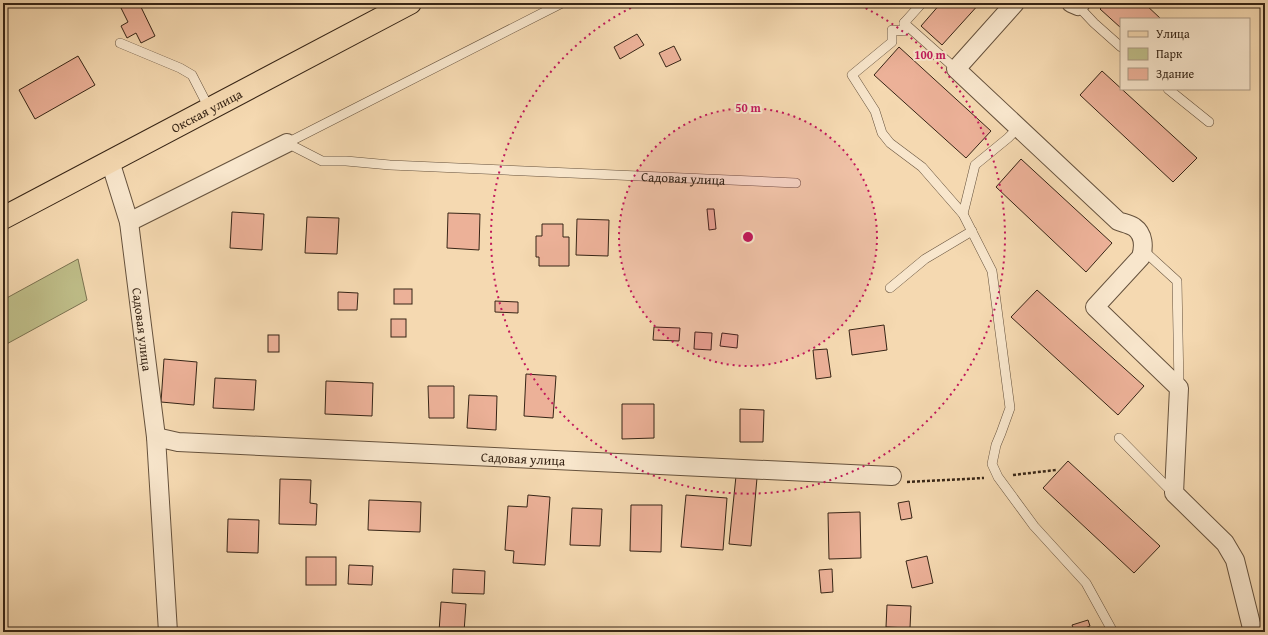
<svg xmlns="http://www.w3.org/2000/svg" width="1268" height="635" font-family="'Gentium Book Plus',serif">
<rect width="100%" height="100%" fill="#f5d9b1"/>
<filter id="stains"><feTurbulence type="fractalNoise" baseFrequency=".005" numOctaves="4"/><feColorMatrix values="0 0 0 0 .2 0 0 0 0 .09 0 0 0 0 .02 0 0 0 .5 -.17"/></filter>
<radialGradient id="worn" r=".72"><stop offset=".6" stop-color="#630" stop-opacity="0"/><stop offset="1" stop-color="#630" stop-opacity=".3"/></radialGradient>
<polygon fill="#bfbe89" stroke="#7b7250" points="78,259 87,300 3,346 3,300"/>
<g fill="#ecb198" stroke="#372516">
<polygon points="132,3 139,3 155,36 141,43 136,33 127,38 121,26 128,22 121,8"/>
<polygon points="941,3 980,3 942,45 921,26"/>
<polygon points="1106,3 1144,3 1161,19 1121,19 1121,28 1100,9"/>
<polygon points="637,34 644,45 620,59 614,47"/>
<polygon points="674,46 681,60 666,67 659,53"/>
<polygon points="899,47 991,131 966,158 874,75"/>
<polygon points="78,56 95,85 35,119 19,90"/>
<polygon points="1102,71 1197,158 1173,182 1080,95"/>
<polygon points="1021,159 1112,243 1086,272 996,187"/>
<polygon points="707,209 714,209 716,229 709,230"/>
<polygon points="232,212 264,214 262,250 230,248"/>
<polygon points="448,213 480,214 479,250 447,248"/>
<polygon points="307,217 339,218 337,254 305,253"/>
<polygon points="577,219 609,220 608,256 576,255"/>
<polygon points="542,224 563,224 563,237 569,237 569,266 539,266 539,257 536,257 536,236 542,236"/>
<rect x="394" y="289" width="18" height="15"/>
<polygon points="1037,290 1144,386 1118,415 1011,317"/>
<polygon points="338,292 358,293 357,310 338,310"/>
<polygon points="495,301 518,302 518,313 495,312"/>
<rect x="391" y="319" width="15" height="18"/>
<polygon points="884,325 887,350 852,355 849,330"/>
<polygon points="654,327 680,328 679,341 653,340"/>
<polygon points="695,332 712,333 711,350 694,349"/>
<polygon points="722,333 738,335 737,348 720,346"/>
<rect x="268" y="335" width="11" height="17"/>
<polygon points="827,349 831,377 816,379 813,350"/>
<polygon points="164,359 197,362 194,405 161,402"/>
<polygon points="526,374 556,376 553,418 524,416"/>
<polygon points="215,378 256,380 254,410 213,408"/>
<polygon points="326,381 373,383 372,416 325,414"/>
<polygon points="428,386 454,386 454,418 429,418"/>
<polygon points="469,395 497,396 496,430 467,428"/>
<polygon points="622,404 654,404 654,438 622,439"/>
<polygon points="740,409 764,410 763,442 740,442"/>
<polygon points="1068,461 1160,546 1134,573 1043,488"/>
<polygon points="736,476 757,478 751,546 729,544"/>
<polygon points="280,479 311,480 310,503 317,504 316,525 279,524"/>
<polygon points="528,495 550,497 545,565 513,563 514,551 505,550 508,506 527,507"/>
<polygon points="686,495 727,498 723,550 681,547"/>
<polygon points="369,500 421,502 420,532 368,530"/>
<polygon points="909,501 912,518 901,520 898,503"/>
<polygon points="631,505 662,505 661,552 630,551"/>
<polygon points="572,508 602,509 600,546 570,545"/>
<polygon points="860,512 861,558 829,559 828,513"/>
<polygon points="228,519 259,520 258,553 227,552"/>
<polygon points="927,556 933,583 912,588 906,561"/>
<rect x="306" y="557" width="30" height="28"/>
<polygon points="349,565 373,566 372,585 348,584"/>
<polygon points="453,569 485,571 484,594 452,593"/>
<polygon points="832,569 833,592 821,593 819,570"/>
<polygon points="441,602 466,604 464,632 439,632"/>
<polygon points="887,605 911,606 910,628 886,627"/>
<polygon points="1088,620 1090,626 1075,632 1072,625"/>
</g>
<g fill="none" stroke-linecap="round" stroke-linejoin="round">
<g stroke="#66523d" stroke-width="10">
<g id="service">
<polyline points="1078,6 1094,23 1121,47"/>
<polyline points="904,23 922,3"/>
<polyline points="120,43 180,68 192,75 209,108"/>
<polyline points="956,69 904,23 904,31 892,30 892,42 852,75 875,111 882,133 890,143 922,167 963,214 992,271 1010,408 1001,433 996,445 992,464 998,477 1034,526 1086,583 1113,632"/>
<polyline points="1168,89 1209,122"/>
<path id="s1" d="M287,143L322,161H346L390,165L796,183"/>
<polyline points="287,143 562,3"/>
<polyline points="963,214 975,165 1008,138 1019,127"/>
<polyline points="1143,250 1177,281 1179,387"/>
<polyline points="890,288 925,259 972,231"/>
<polyline points="1119,438 1173,493"/>
</g>
</g>
<g stroke="#66523d" stroke-width="20">
<g id="minor">
<path d="M1015,3L956,69L1118,221C1123,223 1129,224 1134,227C1144,234 1144,247 1141,257L1095,307L1179,388L1174,493L1225,543L1235,560L1253,632"/>
<polyline points="1071,3 1078,6 1081,3"/>
<path id="s2" d="M110,161L129,222L156,437L168,632"/>
<polyline points="129,222 287,143"/>
<path id="s3" d="M156,437L178,442L892,476"/>
</g>
</g>
<g stroke="#372516" stroke-width="24">
<g id="primary">
<path id="s4" d="M3,218L410,3"/>
</g>
</g>
<g stroke="#372516" stroke-width="2.5" stroke-dasharray="3 2" stroke-linecap="butt">
<polyline points="1013,475 1056,470"/>
<polyline points="907,482 984,478"/>
</g>
<use href="#service" stroke="#f8e6cc" stroke-width="9"/>
<use href="#minor" stroke="#f8e6cc" stroke-width="18"/>
<use href="#primary" stroke="#f5d9b1" stroke-width="22"/>
</g>
<circle cx="748" cy="237" r="129" fill="#c2185b" fill-opacity=".12"/>
<g fill="none" stroke="#c2185b" stroke-width="2" stroke-dasharray="2 4">
<circle cx="748" cy="237" r="129"/>
<path d="M855 3A257 257 0 1 1 641 3"/>
</g>
<g text-anchor="middle" dominant-baseline="central" stroke-width="4" stroke-linejoin="round" paint-order="stroke">
<g font-size="13" fill="#372516" stroke="#f8e6cc">
<text stroke="none"><textPath href="#s4" startOffset="230">Окская улица</textPath></text>
<text stroke="none"><textPath href="#s1" startOffset="401">Садовая улица</textPath></text>
<text stroke="none"><textPath href="#s2" startOffset="172">Садовая улица</textPath></text>
<text stroke="none"><textPath href="#s3" startOffset="368">Садовая улица</textPath></text>
</g>
</g>
<circle cx="748" cy="237" r="6" fill="#c2185b" stroke="#f8e6cc" stroke-width="2"/>
<g font-size="12" text-anchor="middle" font-weight="bold" fill="#c2185b" stroke="#f8e6cc" stroke-width="4" stroke-linejoin="round" paint-order="stroke">
<text x="930" y="59">100 m</text>
<text x="748" y="112">50 m</text>
</g>
<rect width="1268" height="635" fill="none" stroke="#f5d9b1" stroke-width="16"/>
<rect x="4" y="4" width="1260" height="627" fill="none" stroke="#372516" stroke-width="2"/>
<rect x="8" y="8" width="1252" height="619" fill="none" stroke="#372516"/>
<rect x="1120" y="18" width="130" height="72" fill="#f8e6cc" stroke="#ab9983"/>
<rect x="1128" y="31" width="20" height="6" fill="#f5d9b1" stroke="#ab9983"/>
<text x="1156" y="38" font-size="12" fill="#372516">Улица</text>
<rect x="1128" y="48" width="20" height="12" fill="#bfbe89" stroke="#ab9983"/>
<text x="1156" y="58" font-size="12" fill="#372516">Парк</text>
<rect x="1128" y="68" width="20" height="12" fill="#ecb198" stroke="#ab9983"/>
<text x="1156" y="78" font-size="12" fill="#372516">Здание</text>
<rect width="100%" height="100%" filter="url(#stains)"/>
<rect width="100%" height="100%" fill="url(#worn)"/>
</svg>
